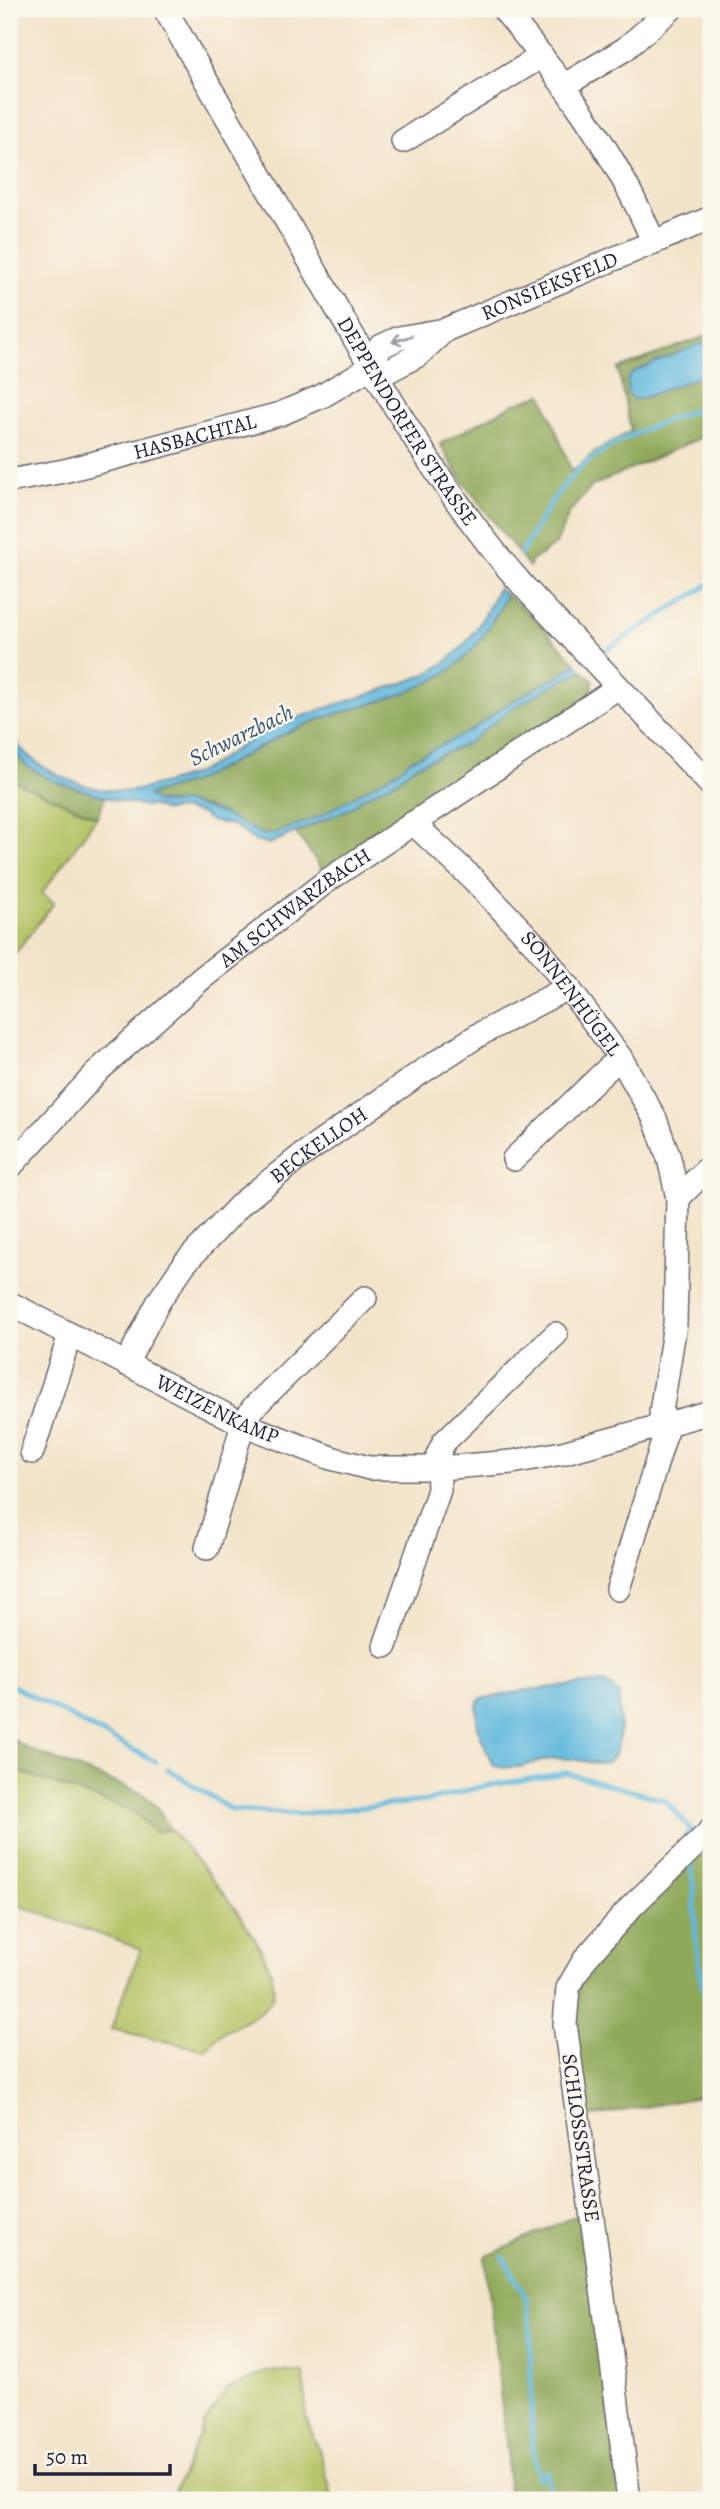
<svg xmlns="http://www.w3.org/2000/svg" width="720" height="2509" font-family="Alegreya,serif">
<rect width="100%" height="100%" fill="#fbf7ec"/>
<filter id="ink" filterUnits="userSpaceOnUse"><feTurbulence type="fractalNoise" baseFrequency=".0143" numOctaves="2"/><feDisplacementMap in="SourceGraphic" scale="14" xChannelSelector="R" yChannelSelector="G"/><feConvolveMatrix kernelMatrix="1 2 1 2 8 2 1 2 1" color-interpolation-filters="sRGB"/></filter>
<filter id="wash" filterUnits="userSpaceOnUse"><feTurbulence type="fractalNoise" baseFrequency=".00686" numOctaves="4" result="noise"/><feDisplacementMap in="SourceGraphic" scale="28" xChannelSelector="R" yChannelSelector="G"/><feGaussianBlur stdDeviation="1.57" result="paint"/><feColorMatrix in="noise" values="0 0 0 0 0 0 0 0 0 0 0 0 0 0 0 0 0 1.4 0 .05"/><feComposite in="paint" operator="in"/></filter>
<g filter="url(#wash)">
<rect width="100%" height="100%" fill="#f2e4c9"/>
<g fill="#b4c365" stroke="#6b7250" stroke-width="2">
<polygon points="12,780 97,817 42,893 54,903 9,961 9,784"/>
<path d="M12,1769L133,1811L155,1832L170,1829C193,1857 296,1968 269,2003C252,2025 220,2026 206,2050L111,2029L141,1949L9,1902V1775Z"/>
<polygon points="268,2371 304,2373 306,2418 321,2455 333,2500 171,2500 204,2424 226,2390"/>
</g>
<g fill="#8fa95a" stroke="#58664a" stroke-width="2">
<polygon points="711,334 711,352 707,346 640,399 709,373 711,370 711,433 592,486 569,513 556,544 532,561 529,567 461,479 440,444 514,404 542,394 572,472 595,452 631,431 618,369"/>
<path d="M506,595L532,616L576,663L562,674L509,703L470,731L409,761L401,769L320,816L276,833L263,835L223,814L205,807L154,801L148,795C165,790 183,786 199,779C235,763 267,741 304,725C349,707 402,700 444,674C474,655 491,626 506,595Z"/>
<polygon points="582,670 593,681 591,695 324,872 296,833 351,808 362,798 398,780 414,767 467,744 511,709"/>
<path d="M9,746C31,777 70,787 105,797L97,817L12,780L9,784Z"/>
<polygon points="9,1737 28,1749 142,1793 156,1806 170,1829 155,1832 133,1811 12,1769 9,1766"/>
<polygon points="711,1845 711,2095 583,2118 572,2024 580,1980 598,1953"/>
<polygon points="582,2213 621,2500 508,2500 507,2452 485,2257"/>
</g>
<g fill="#5fb8dd" stroke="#406d8c" stroke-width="2">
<path d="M701,343C713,348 715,363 709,373L640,399H633L628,394L627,381L633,372Z"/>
<path d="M498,588L506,595C491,626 474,655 444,674C402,700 349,707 304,725C268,740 235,762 199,779C183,786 165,789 148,795L155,801L173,804L178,802L189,803L223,814L264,835L276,833L320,816L401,769L409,761L470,731L509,703L562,674L576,663L582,670L511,709L467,744L414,766L398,780L362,798L351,808L269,844L257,842L233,825L211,821L200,813L179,809L165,811L154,806H142L105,797L54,781L27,766L9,746V731C27,769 86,792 127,791C140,791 187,777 199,772C223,760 244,741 268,730C320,706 377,695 429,673C466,651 481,626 498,588Z"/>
<path d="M605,1682L619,1694C619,1710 625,1762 603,1763C588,1763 573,1758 559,1758C533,1759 525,1772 494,1766C485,1748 470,1719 480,1699L528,1690Z"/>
</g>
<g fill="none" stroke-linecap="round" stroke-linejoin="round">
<g stroke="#5fb8dd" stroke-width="5">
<path d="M521,553C537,527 551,498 572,476C604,440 667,420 711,405"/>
<polyline points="606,650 708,585"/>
<polyline points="9,1684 156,1762"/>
<polyline points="168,1769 231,1810 298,1814 426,1801 485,1786 566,1773 665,1800 691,1830 685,1837"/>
<path d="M690,1862C696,1888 694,1912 696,1938C698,1966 703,1992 711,2019"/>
<polyline points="503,2257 525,2295 530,2322 532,2443 539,2479 548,2471 548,2500"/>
</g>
</g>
</g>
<g filter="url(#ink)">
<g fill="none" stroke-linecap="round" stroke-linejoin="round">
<g stroke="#6b666d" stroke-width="26">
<g id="minor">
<path id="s1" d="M165,9C222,108 279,208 336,307C394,406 448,501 525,588L711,785"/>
<path d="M503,9C561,76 618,158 653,241"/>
<polyline points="565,85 625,49 671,9"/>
<polyline points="403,141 542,56"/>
<path id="s2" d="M371,367L380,347L399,338L445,330L711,218"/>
<polyline points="371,367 390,370 418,355 445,330"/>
<path id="s3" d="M9,481L64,471L280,414L322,396L371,367"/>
<path id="s4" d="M413,823L473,879L539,949L620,1057L655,1119L669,1158L678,1198L675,1324L661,1412L665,1435L618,1589"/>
<polyline points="514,1159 620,1057"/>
<path id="s5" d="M9,1168L99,1070L202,978L328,880L617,688"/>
<polyline points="678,1198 711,1165"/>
<path id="s6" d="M9,1303L243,1424L331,1458L369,1468H440L512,1462L562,1453L711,1412"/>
<path id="s7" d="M126,1364L159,1301L185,1263L242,1203L301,1156L420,1073L480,1034L569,987"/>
<polyline points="32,1452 70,1335"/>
<polyline points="207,1548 243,1424 253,1408 365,1298"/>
<polyline points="385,1646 439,1490 438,1455 444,1442 556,1334"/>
<polyline points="629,2500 610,2347 565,2024 568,1988 585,1959 632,1906 711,1830"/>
</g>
</g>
<use href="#minor" stroke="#fff" stroke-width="23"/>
</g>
<defs><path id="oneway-shaft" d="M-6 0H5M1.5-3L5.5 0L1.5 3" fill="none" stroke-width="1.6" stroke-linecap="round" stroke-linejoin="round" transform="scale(1.75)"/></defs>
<use stroke="#9c9ca7" href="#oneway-shaft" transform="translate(402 339) rotate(163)"/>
</g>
<g text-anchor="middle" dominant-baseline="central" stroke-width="5" stroke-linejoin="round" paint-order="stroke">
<g font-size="21" fill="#22223b" stroke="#fbf7ec">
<text stroke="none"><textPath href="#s2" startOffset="203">RONSIEKSFELD</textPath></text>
<text stroke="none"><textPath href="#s1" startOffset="478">DEPPENDORFER STRASSE</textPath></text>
<text stroke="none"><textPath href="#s3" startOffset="191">HASBACHTAL</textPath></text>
<text stroke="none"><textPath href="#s5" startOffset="388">AM SCHWARZBACH</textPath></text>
<text stroke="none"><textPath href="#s4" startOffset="233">SONNENHÜGEL</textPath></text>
<text stroke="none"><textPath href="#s7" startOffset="296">BECKELLOH</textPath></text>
<text stroke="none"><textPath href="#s6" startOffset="234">WEIZENKAMP</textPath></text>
<text transform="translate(581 2138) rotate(82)">SCHLOSSSTRASSE</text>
</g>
<g font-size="23" font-style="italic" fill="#375674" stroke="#fbf7ec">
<text transform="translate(241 735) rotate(-26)">Schwarzbach</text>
</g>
</g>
<rect width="720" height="2509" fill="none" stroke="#fbf7ec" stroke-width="35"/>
<path d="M35 2464v10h135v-10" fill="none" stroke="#22223b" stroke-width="3.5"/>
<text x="46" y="2464" font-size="21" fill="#22223b" stroke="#fbf7ec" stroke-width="5" paint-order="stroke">50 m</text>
</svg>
